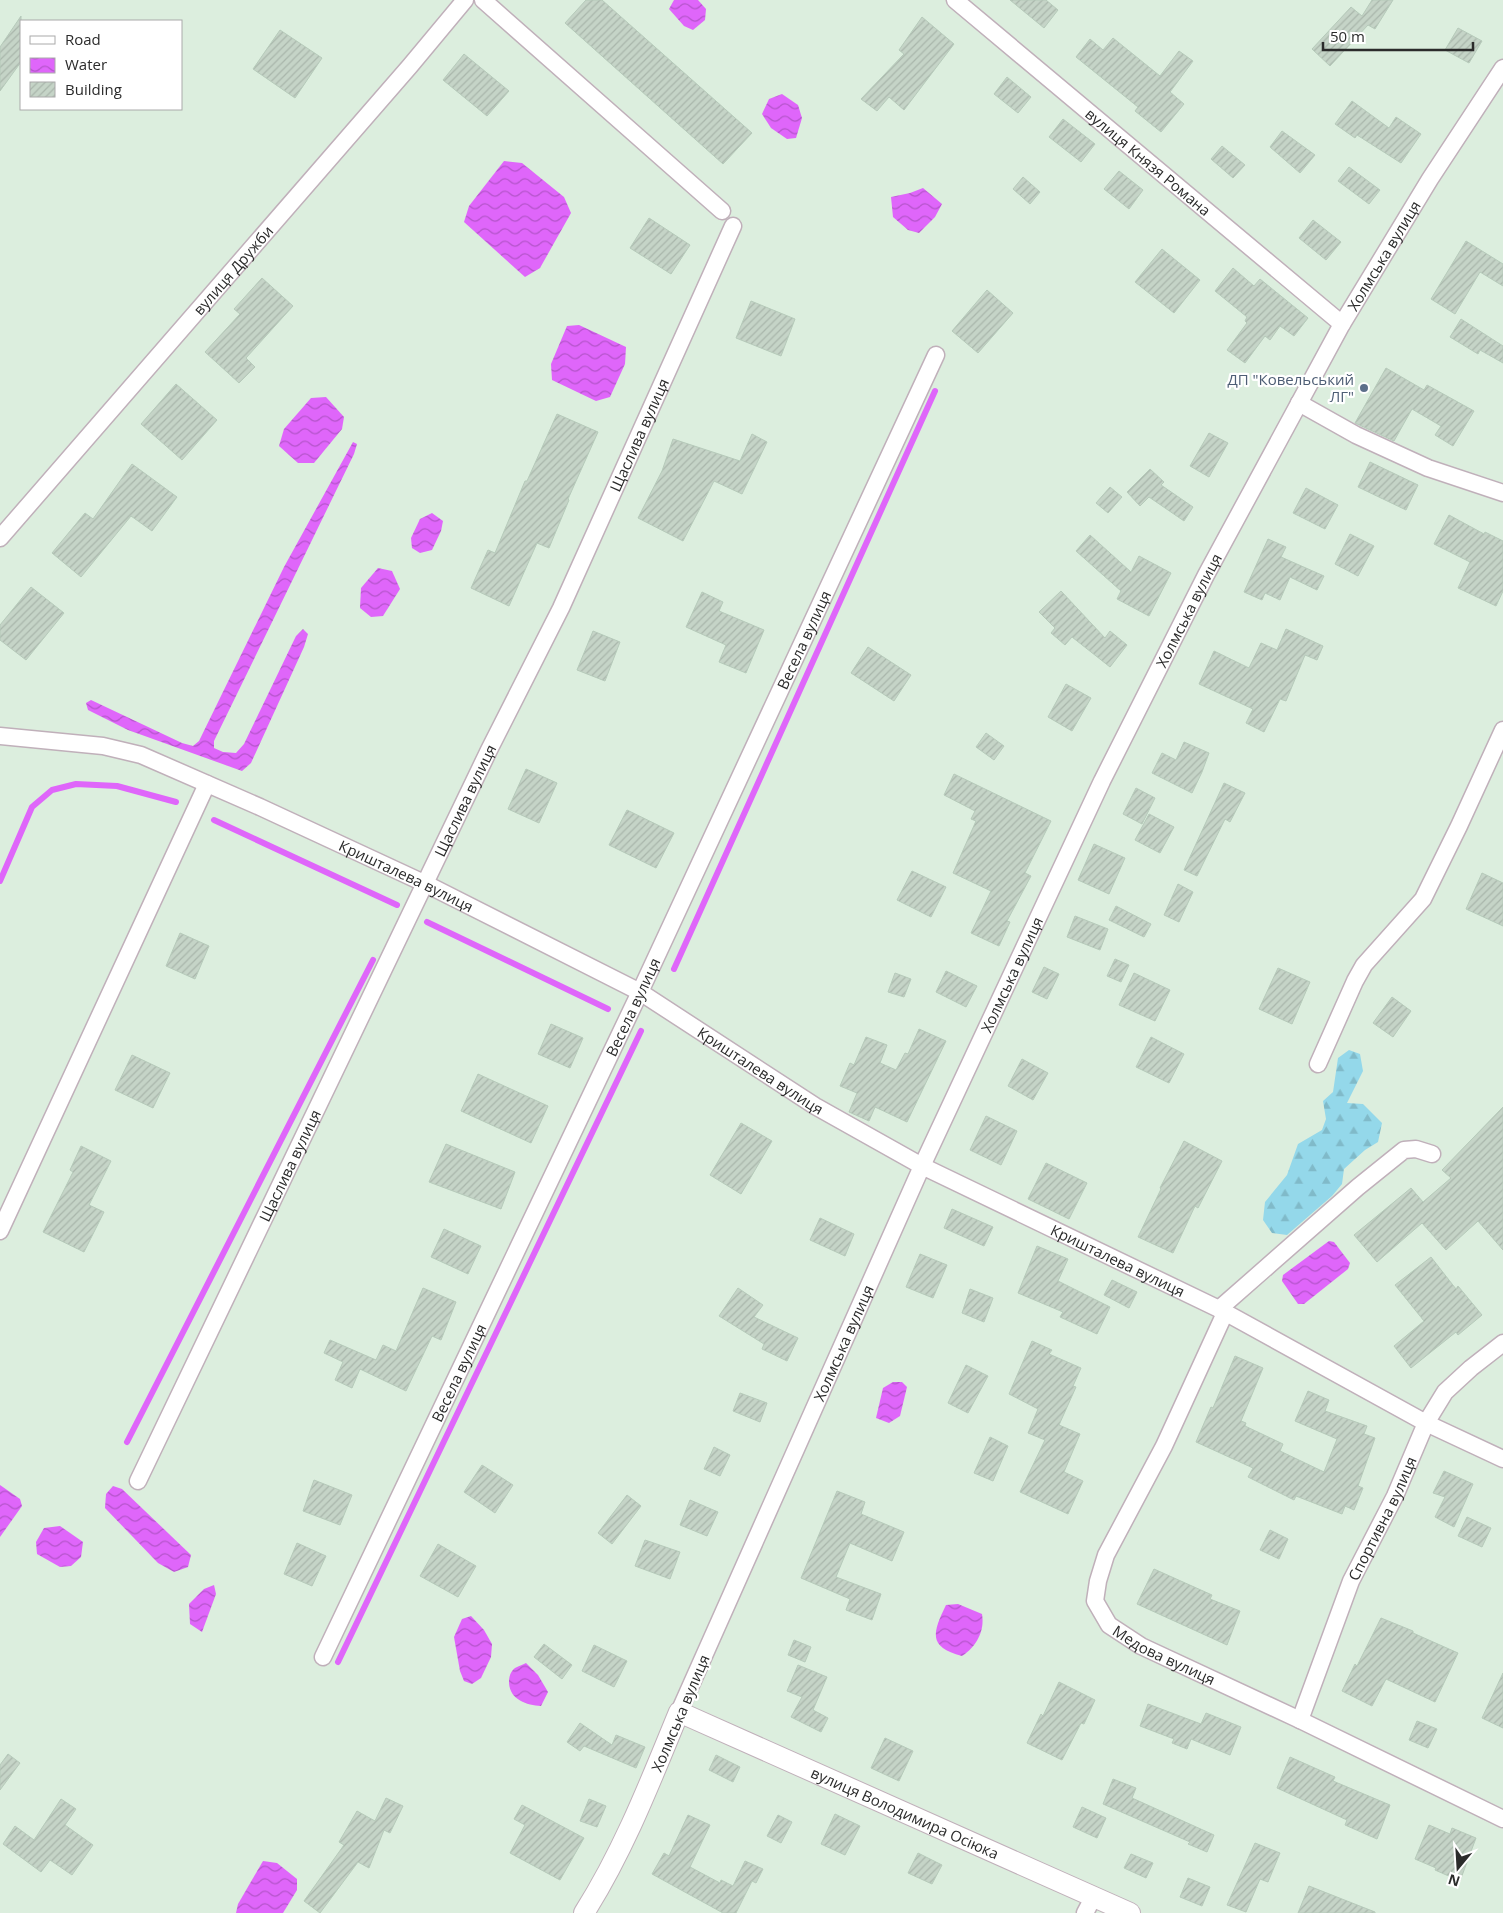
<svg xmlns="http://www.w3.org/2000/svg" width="1503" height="1913" font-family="'Open Sans',sans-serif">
<defs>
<pattern id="forest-firs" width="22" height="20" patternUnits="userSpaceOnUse" patternTransform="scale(1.25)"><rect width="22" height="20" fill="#94d8ea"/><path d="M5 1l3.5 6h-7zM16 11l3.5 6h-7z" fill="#80bac9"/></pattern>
<pattern id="water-waves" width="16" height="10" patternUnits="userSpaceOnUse" patternTransform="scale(1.25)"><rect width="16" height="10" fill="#df66fa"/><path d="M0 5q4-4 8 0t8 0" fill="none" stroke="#b554cb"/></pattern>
<pattern id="building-hatch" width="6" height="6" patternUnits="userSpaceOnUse" patternTransform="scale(1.25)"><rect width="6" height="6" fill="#c5d4c7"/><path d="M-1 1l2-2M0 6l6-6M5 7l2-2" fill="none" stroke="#a9b6ab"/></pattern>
</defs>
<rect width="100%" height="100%" fill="#dceede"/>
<polygon fill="url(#forest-firs)" points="1349,1050 1360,1054 1363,1071 1347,1103 1363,1104 1382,1123 1378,1142 1365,1150 1344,1169 1342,1184 1332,1196 1287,1235 1272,1233 1263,1220 1265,1202 1287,1175 1298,1144 1322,1130 1326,1119 1323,1101 1333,1092 1338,1058"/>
<g fill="url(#water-waves)">
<polygon points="674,0 698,0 706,9 705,20 693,30 684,26 669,9"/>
<polygon points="782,94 798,105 802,118 796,138 787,139 771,128 762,114 769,99"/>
<polygon points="504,161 522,163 564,197 571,213 540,268 525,277 464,222 469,206"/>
<polygon points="923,188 942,204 935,217 919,233 908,230 893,217 891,197 910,193"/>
<polygon points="579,325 626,347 625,364 610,397 596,401 552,380 551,364 567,326"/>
<polygon points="326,397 344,417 342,429 314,463 298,463 279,446 284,429 311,398"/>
<polygon points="353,442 357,444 354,454 214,741 214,748 223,752 236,753 244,744 296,636 303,629 308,634 304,647 251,763 242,771 128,730 88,710 86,703 91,700 182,743 193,746 199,741 284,567"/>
<polygon points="432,513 443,521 441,531 432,550 420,553 412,548 411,538 420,519"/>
<polygon points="378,568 392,571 400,589 383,616 371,617 360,608 361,588"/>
<polygon points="1329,1241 1334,1242 1350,1263 1348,1269 1304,1304 1298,1304 1282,1281 1283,1275"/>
<polygon points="893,1382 902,1382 907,1387 900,1416 889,1423 876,1418 883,1388"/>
<polygon points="0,1485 20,1499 22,1506 0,1537"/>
<polygon points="113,1486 122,1489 191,1555 188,1567 174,1572 158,1563 105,1508 106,1494"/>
<polygon points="60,1526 83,1542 81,1557 71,1566 60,1567 37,1554 36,1542 44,1528"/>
<polygon points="214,1585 216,1594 202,1632 190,1624 189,1604 204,1589"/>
<path d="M958,1604L982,1614C985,1631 976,1647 962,1656C927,1647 933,1632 946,1605Z"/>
<polygon points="471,1616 484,1630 492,1644 491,1657 481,1678 472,1684 464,1681 460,1671 454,1637 462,1619"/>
<path d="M526,1663L538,1675L548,1692L541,1706C527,1705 510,1700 509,1683C509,1677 510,1672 515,1668C518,1666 523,1665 526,1663Z"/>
<polygon points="263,1861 277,1863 297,1879 297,1890 283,1913 236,1913 238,1904"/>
</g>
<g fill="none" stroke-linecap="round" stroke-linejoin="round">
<g stroke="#df66fa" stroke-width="6">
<polyline points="214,820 397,905"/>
<polyline points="0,881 32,807 52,790 76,784 117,786 176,802"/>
<polyline points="427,922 608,1009"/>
<polyline points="674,969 935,391"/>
<polyline points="127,1442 373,960"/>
<polyline points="338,1662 641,1031"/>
</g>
</g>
<g fill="url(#building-hatch)" stroke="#b6caba">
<polygon points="586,0 602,0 752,133 723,164 565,23"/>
<polygon points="1010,0 1046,0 1058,10 1044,28"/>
<polygon points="1372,0 1393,0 1375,29 1368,25 1330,66 1312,49 1351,7 1362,16"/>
<polygon points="21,16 21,62 0,91 0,47"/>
<polygon points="922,17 954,44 904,110 889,97 877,111 861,99 904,54 899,50"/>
<polygon points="1458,28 1482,41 1469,63 1445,50"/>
<polygon points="280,30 322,58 295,98 253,69"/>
<polygon points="1113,38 1160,76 1179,51 1193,61 1170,92 1184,104 1161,132 1135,111 1138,107 1076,57 1090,39 1103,50"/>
<polygon points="464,54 509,91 487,116 443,80"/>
<polygon points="1007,77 1031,97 1018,113 994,94"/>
<polygon points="1352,101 1389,128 1396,117 1421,134 1401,163 1357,135 1355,138 1335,124"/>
<polygon points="1063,119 1095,144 1081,162 1049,137"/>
<polygon points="1282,131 1315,155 1300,173 1270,147"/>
<polygon points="1222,146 1245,165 1233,178 1211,159"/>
<polygon points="1349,167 1380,190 1369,204 1338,181"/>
<polygon points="1119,171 1143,190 1129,209 1104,189"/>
<polygon points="1023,177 1040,192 1030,204 1013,189"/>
<polygon points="649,218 690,245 671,274 630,248"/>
<polygon points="1313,220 1341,242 1326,260 1299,238"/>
<polygon points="1466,241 1503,264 1503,286 1480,272 1455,314 1431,299"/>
<polygon points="1162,249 1200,280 1174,313 1135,282"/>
<polygon points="1233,268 1254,286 1260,279 1308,318 1294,336 1280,326 1270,340 1265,336 1245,363 1227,350 1247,323 1245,321 1247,317 1215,291"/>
<polygon points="262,278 293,306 246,358 255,367 239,383 205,352 240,314 234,309"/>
<polygon points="987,290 1013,313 978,353 952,331"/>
<polygon points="751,301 795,319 781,356 736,338"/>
<polygon points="1461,319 1503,346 1503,363 1480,350 1478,354 1450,337"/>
<polygon points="1386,368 1424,390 1427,385 1474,411 1453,446 1435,435 1441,426 1412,409 1394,441 1355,423"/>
<polygon points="176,384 217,420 182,460 141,424"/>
<polygon points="557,414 598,432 568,499 569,500 549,548 537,543 509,606 471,588 488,550 495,553 525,481 527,481"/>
<polygon points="1209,433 1228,443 1209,477 1190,466"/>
<polygon points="752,434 767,442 742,494 714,481 683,541 638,518 662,471 673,439 740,461"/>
<polygon points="1370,462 1418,485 1406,510 1358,487"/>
<polygon points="132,464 177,497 152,531 131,516 81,577 52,553 85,513 93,519"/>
<polygon points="1150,469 1164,482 1161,485 1193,507 1184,521 1149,497 1140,506 1127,492"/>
<polygon points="1110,487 1122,497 1108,513 1096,503"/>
<polygon points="1306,488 1338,505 1325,529 1293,513"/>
<polygon points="1449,515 1484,534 1485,532 1503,541 1503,591 1496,606 1458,588 1470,562 1434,544"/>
<polygon points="1350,534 1374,546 1358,576 1335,564"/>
<polygon points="1090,535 1131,572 1139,556 1171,573 1149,616 1117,599 1121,591 1076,551"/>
<polygon points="1268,539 1286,547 1281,557 1324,576 1317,590 1290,577 1280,600 1265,593 1262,600 1244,592"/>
<polygon points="31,587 64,613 26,660 0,640 0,625"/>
<polygon points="1061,591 1105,638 1110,631 1127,645 1110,667 1072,637 1065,645 1051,633 1055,628 1039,612"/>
<polygon points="702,592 723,602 719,611 764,630 746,673 719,662 726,645 686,627"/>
<polygon points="1286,629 1323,646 1317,660 1305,655 1286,701 1280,699 1264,732 1246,723 1253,709 1199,684 1214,651 1249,668 1261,643 1277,650"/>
<polygon points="593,631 620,642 605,681 577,670"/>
<polygon points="868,647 911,675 894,701 851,673"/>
<polygon points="1066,684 1091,698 1072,731 1048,717"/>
<polygon points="986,733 1004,746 994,760 976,747"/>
<polygon points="1184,742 1209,753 1202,772 1192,793 1152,773 1162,753 1176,760"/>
<polygon points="526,769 557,783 539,823 508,809"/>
<polygon points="954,774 1051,821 1025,873 1031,876 1007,921 1010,922 999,946 971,933 991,891 953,873 976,821 971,819 975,811 944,795"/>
<polygon points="1224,783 1245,793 1230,822 1225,819 1197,876 1184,870"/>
<polygon points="1136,788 1155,798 1142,824 1123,814"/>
<polygon points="627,810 674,833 656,868 609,845"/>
<polygon points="1149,814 1174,827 1160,853 1135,840"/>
<polygon points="1094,844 1125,858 1109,894 1078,880"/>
<polygon points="912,871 946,887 931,917 897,900"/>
<polygon points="1482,873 1503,883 1503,926 1466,909"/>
<polygon points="1178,884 1193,892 1179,922 1164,915"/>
<polygon points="1116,906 1151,924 1144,937 1109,920"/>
<polygon points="1075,916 1108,929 1100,950 1067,937"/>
<polygon points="180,933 209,946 195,979 166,966"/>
<polygon points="1115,959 1129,965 1121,982 1107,976"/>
<polygon points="1044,967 1059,974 1047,999 1032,992"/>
<polygon points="1278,968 1310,982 1292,1024 1259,1009"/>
<polygon points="946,971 977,986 966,1007 936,992"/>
<polygon points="895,973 911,979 904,997 888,992"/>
<polygon points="1134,973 1170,990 1155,1021 1119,1005"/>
<polygon points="1392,997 1411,1011 1393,1037 1373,1023"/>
<polygon points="551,1024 583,1038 570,1068 538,1054"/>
<polygon points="919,1029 946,1041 907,1122 875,1107 869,1121 849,1112 857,1093 840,1086 850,1063 854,1065 866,1037 887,1045 880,1063 896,1070 905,1053 908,1054"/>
<polygon points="1151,1037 1184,1054 1169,1083 1136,1067"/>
<polygon points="132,1055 170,1073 153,1108 115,1090"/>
<polygon points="1022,1059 1048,1073 1033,1100 1008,1086"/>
<polygon points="478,1074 548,1106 531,1143 461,1111"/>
<polygon points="1503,1107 1503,1250 1478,1221 1446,1250 1422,1223 1377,1262 1354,1235 1411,1188 1423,1202 1451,1178 1442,1170"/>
<polygon points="986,1116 1017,1131 1001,1165 970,1150"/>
<polygon points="741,1123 772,1141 741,1194 710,1175"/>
<polygon points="1184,1141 1222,1161 1198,1208 1195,1206 1173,1253 1138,1237 1161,1189 1160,1188"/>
<polygon points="446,1144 515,1172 501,1209 429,1182"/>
<polygon points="81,1146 111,1161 89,1205 104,1212 84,1252 43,1232 73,1172 70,1170"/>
<polygon points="1046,1163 1087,1183 1069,1219 1028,1199"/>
<polygon points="952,1209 993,1227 984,1246 944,1228"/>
<polygon points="820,1218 854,1234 845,1256 810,1240"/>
<polygon points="444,1229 481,1246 468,1274 431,1257"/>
<polygon points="1037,1246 1068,1259 1058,1281 1110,1307 1097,1334 1060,1317 1063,1312 1018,1293"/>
<polygon points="920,1254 947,1265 933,1298 906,1287"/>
<polygon points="1431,1257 1456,1289 1458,1286 1482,1315 1458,1335 1456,1332 1411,1368 1394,1346 1424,1321 1395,1285"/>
<polygon points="1112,1280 1137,1292 1129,1308 1104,1295"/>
<polygon points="423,1288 456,1302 441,1340 432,1336 406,1391 360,1369 352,1388 335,1380 343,1362 324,1353 330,1340 376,1360 383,1345 396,1351"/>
<polygon points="738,1288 763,1305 754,1317 798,1338 787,1361 762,1349 764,1344 719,1316"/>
<polygon points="970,1289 993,1298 984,1322 962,1313"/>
<polygon points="1032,1341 1052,1350 1049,1354 1081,1368 1073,1386 1076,1387 1059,1425 1080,1434 1064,1472 1083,1481 1068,1514 1020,1492 1045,1440 1028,1433 1038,1409 1009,1394"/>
<polygon points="1235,1356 1263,1368 1241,1421 1246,1423 1245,1426 1283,1444 1280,1451 1324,1472 1337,1439 1295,1421 1308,1391 1329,1400 1325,1411 1367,1426 1364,1434 1375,1438 1358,1486 1363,1488 1354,1510 1345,1506 1342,1514 1296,1496 1294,1500 1248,1477 1253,1468 1196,1442 1211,1407 1213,1408"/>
<polygon points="966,1365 988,1376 968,1413 948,1403"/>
<polygon points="740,1393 767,1403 760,1422 733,1411"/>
<polygon points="990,1437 1008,1446 993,1481 974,1473"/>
<polygon points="714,1447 730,1455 720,1476 704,1469"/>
<polygon points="482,1465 513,1485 495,1513 464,1492"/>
<polygon points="1444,1471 1473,1484 1454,1527 1435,1517 1445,1497 1433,1493"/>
<polygon points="314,1480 352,1495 340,1525 303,1511"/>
<polygon points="837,1491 865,1502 861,1514 904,1532 892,1561 850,1543 836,1577 881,1594 872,1620 846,1610 850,1599 801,1578"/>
<polygon points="627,1495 641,1506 612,1544 598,1533"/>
<polygon points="690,1500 718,1512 707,1536 680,1525"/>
<polygon points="1467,1517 1491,1528 1482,1547 1458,1536"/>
<polygon points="1270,1530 1288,1539 1279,1559 1260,1550"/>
<polygon points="645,1540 680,1552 670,1579 635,1566"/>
<polygon points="297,1543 326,1556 312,1586 284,1574"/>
<polygon points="438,1544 476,1566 458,1597 420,1576"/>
<polygon points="1154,1569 1212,1595 1210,1599 1240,1611 1227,1645 1137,1604"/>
<polygon points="1381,1618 1413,1631 1413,1633 1458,1653 1435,1702 1386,1679 1372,1706 1342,1691 1355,1664 1357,1666"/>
<polygon points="794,1640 811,1647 805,1662 788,1655"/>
<polygon points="544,1644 572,1665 562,1679 534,1657"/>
<polygon points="594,1645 627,1661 614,1687 582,1671"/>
<polygon points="798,1665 827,1677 813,1710 828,1718 821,1732 791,1717 802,1697 787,1691"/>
<polygon points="1503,1673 1503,1728 1482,1718"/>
<polygon points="1059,1682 1095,1700 1084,1724 1081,1723 1062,1760 1027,1743 1041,1714 1043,1716"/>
<polygon points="1148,1704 1201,1724 1206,1713 1241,1727 1230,1755 1191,1739 1187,1749 1172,1743 1174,1739 1140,1726"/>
<polygon points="1417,1721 1437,1729 1428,1748 1409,1740"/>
<polygon points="580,1723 612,1745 616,1735 645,1747 636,1768 584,1746 580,1751 567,1742"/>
<polygon points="885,1738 913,1751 899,1781 871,1768"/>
<polygon points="8,1754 20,1763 0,1790 0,1765"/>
<polygon points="716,1755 740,1767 733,1782 709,1770"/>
<polygon points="1290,1757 1335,1777 1333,1781 1390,1805 1377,1839 1345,1825 1347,1820 1277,1788"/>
<polygon points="1113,1779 1136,1788 1132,1798 1214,1835 1207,1852 1188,1844 1190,1842 1103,1804"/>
<polygon points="386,1798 403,1806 390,1833 384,1830 369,1868 358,1862 320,1913 304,1901 344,1845 339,1842 357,1811 375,1821"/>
<polygon points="61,1799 76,1809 65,1825 93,1845 72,1875 50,1860 41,1872 3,1844 15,1826 34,1840"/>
<polygon points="589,1799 606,1806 597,1827 580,1821"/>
<polygon points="522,1805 584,1838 560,1880 510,1853 525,1825 514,1819"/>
<polygon points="1082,1807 1106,1818 1097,1838 1073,1827"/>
<polygon points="835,1814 860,1826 845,1855 821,1844"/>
<polygon points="688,1815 710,1825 690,1867 720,1883 721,1880 733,1886 745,1861 763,1869 756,1883 752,1881 736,1913 723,1913 652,1874 664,1853 669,1856"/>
<polygon points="778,1815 792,1822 781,1843 767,1836"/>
<polygon points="1429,1825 1450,1834 1452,1828 1476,1838 1460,1881 1435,1870 1436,1868 1415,1859"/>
<polygon points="1255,1843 1280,1853 1268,1882 1260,1879 1246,1912 1227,1905"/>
<polygon points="918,1853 942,1865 932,1884 908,1873"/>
<polygon points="1131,1854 1153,1863 1146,1878 1124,1868"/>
<polygon points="1188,1878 1210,1887 1202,1906 1180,1897"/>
<polygon points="1309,1886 1375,1912 1375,1913 1298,1913"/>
</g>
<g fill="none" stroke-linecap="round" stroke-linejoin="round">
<g stroke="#c0b0ba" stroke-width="19">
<g id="minor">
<polyline points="483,0 722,211"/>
<path id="s1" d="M955,0L1342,324"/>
<polyline points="1299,403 1356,435 1428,468 1503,493"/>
<path id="s2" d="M0,538L410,66L465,0"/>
<path id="s3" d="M0,736L103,746L141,755L260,807L426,884L640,992L815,1106L922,1166L1219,1309L1426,1423L1503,1459"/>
<polyline points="1318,1064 1355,981 1364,965 1423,899 1459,826 1503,730"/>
<polyline points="0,1231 207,784"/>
<polyline points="1219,1309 1358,1187 1404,1150 1416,1149 1432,1154"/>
<path id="s4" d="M1225,1313L1164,1446L1106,1555L1098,1581L1095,1601L1109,1625L1141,1646L1300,1720L1503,1819"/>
<path id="s5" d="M138,1481L489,750L561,608L733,226"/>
<path id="s6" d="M323,1657L640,992L936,355"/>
<path id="s7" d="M679,1712L922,1166L1102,781L1206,575L1342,324L1430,179L1503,68"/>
<path id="s8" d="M1300,1720L1351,1581L1395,1496L1426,1423L1445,1392L1471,1368L1503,1343"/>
<polyline points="1085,1913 1094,1896"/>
</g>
</g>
<g stroke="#c0b0ba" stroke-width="22">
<g id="tertiary">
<path id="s9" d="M584,1913C624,1850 651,1780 679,1712L1130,1913"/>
</g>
</g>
<use href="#minor" stroke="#fff" stroke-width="16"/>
<use href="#tertiary" stroke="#fff" stroke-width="20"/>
</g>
<circle fill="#5c6f8a" stroke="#fff" stroke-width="2" cx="1364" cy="388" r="5"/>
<g text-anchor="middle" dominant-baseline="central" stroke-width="4.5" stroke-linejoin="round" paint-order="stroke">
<g font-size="15" fill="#2b2b2b" stroke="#fff">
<text stroke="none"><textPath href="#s1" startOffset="252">вулиця Князя Романа</textPath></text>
<text stroke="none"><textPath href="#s7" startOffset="1619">Холмська вулиця</textPath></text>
<text stroke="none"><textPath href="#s2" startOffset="355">вулиця Дружби</textPath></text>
<text stroke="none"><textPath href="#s5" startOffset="1160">Щаслива вулиця</textPath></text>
<text stroke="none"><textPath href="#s7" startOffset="1214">Холмська вулиця</textPath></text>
<text stroke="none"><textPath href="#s6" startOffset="1125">Весела вулиця</textPath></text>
<text stroke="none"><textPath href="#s5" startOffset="755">Щаслива вулиця</textPath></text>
<text stroke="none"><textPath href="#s3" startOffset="434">Кришталева вулиця</textPath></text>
<text stroke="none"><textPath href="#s7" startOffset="809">Холмська вулиця</textPath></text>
<text stroke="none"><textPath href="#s6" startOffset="720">Весела вулиця</textPath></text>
<text stroke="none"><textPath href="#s3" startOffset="839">Кришталева вулиця</textPath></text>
<text stroke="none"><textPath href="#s5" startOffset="350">Щаслива вулиця</textPath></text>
<text stroke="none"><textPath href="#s3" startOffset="1244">Кришталева вулиця</textPath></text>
<text stroke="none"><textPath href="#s7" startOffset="404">Холмська вулиця</textPath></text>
<text stroke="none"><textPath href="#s6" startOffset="315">Весела вулиця</textPath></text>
<text stroke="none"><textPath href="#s8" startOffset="218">Спортивна вулиця</textPath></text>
<text stroke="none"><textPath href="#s4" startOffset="408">Медова вулиця</textPath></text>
<text transform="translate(680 1713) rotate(-67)">Холмська вулиця</text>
<text stroke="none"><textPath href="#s9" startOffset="470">вулиця Володимира Осіюка</textPath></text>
</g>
<g font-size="15" fill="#4e5e75" stroke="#fff" text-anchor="end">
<text x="1354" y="379">ДП "Ковельський<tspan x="1354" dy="17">ЛГ"</tspan></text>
</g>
</g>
<rect x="20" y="20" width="162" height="90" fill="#ffffff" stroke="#aaaaaa"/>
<rect x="30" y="36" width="25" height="8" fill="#ffffff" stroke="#aaaaaa"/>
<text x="65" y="45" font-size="15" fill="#2b2b2b">Road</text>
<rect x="30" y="58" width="25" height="15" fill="url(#water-waves)" stroke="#aaaaaa"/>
<text x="65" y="70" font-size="15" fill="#2b2b2b">Water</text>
<rect x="30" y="82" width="25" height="15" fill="url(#building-hatch)" stroke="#aaaaaa"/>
<text x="65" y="95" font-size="15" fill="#2b2b2b">Building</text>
<g transform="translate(1458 1868) rotate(198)" stroke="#ffffff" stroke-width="4" paint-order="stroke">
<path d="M0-4L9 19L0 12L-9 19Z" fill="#2b2b2b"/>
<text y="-8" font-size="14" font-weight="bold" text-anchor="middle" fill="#2b2b2b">N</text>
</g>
<path d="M1323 42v8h150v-8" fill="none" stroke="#2b2b2b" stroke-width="2.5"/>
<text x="1330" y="42" font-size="15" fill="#2b2b2b" stroke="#ffffff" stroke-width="4" paint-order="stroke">50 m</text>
</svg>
